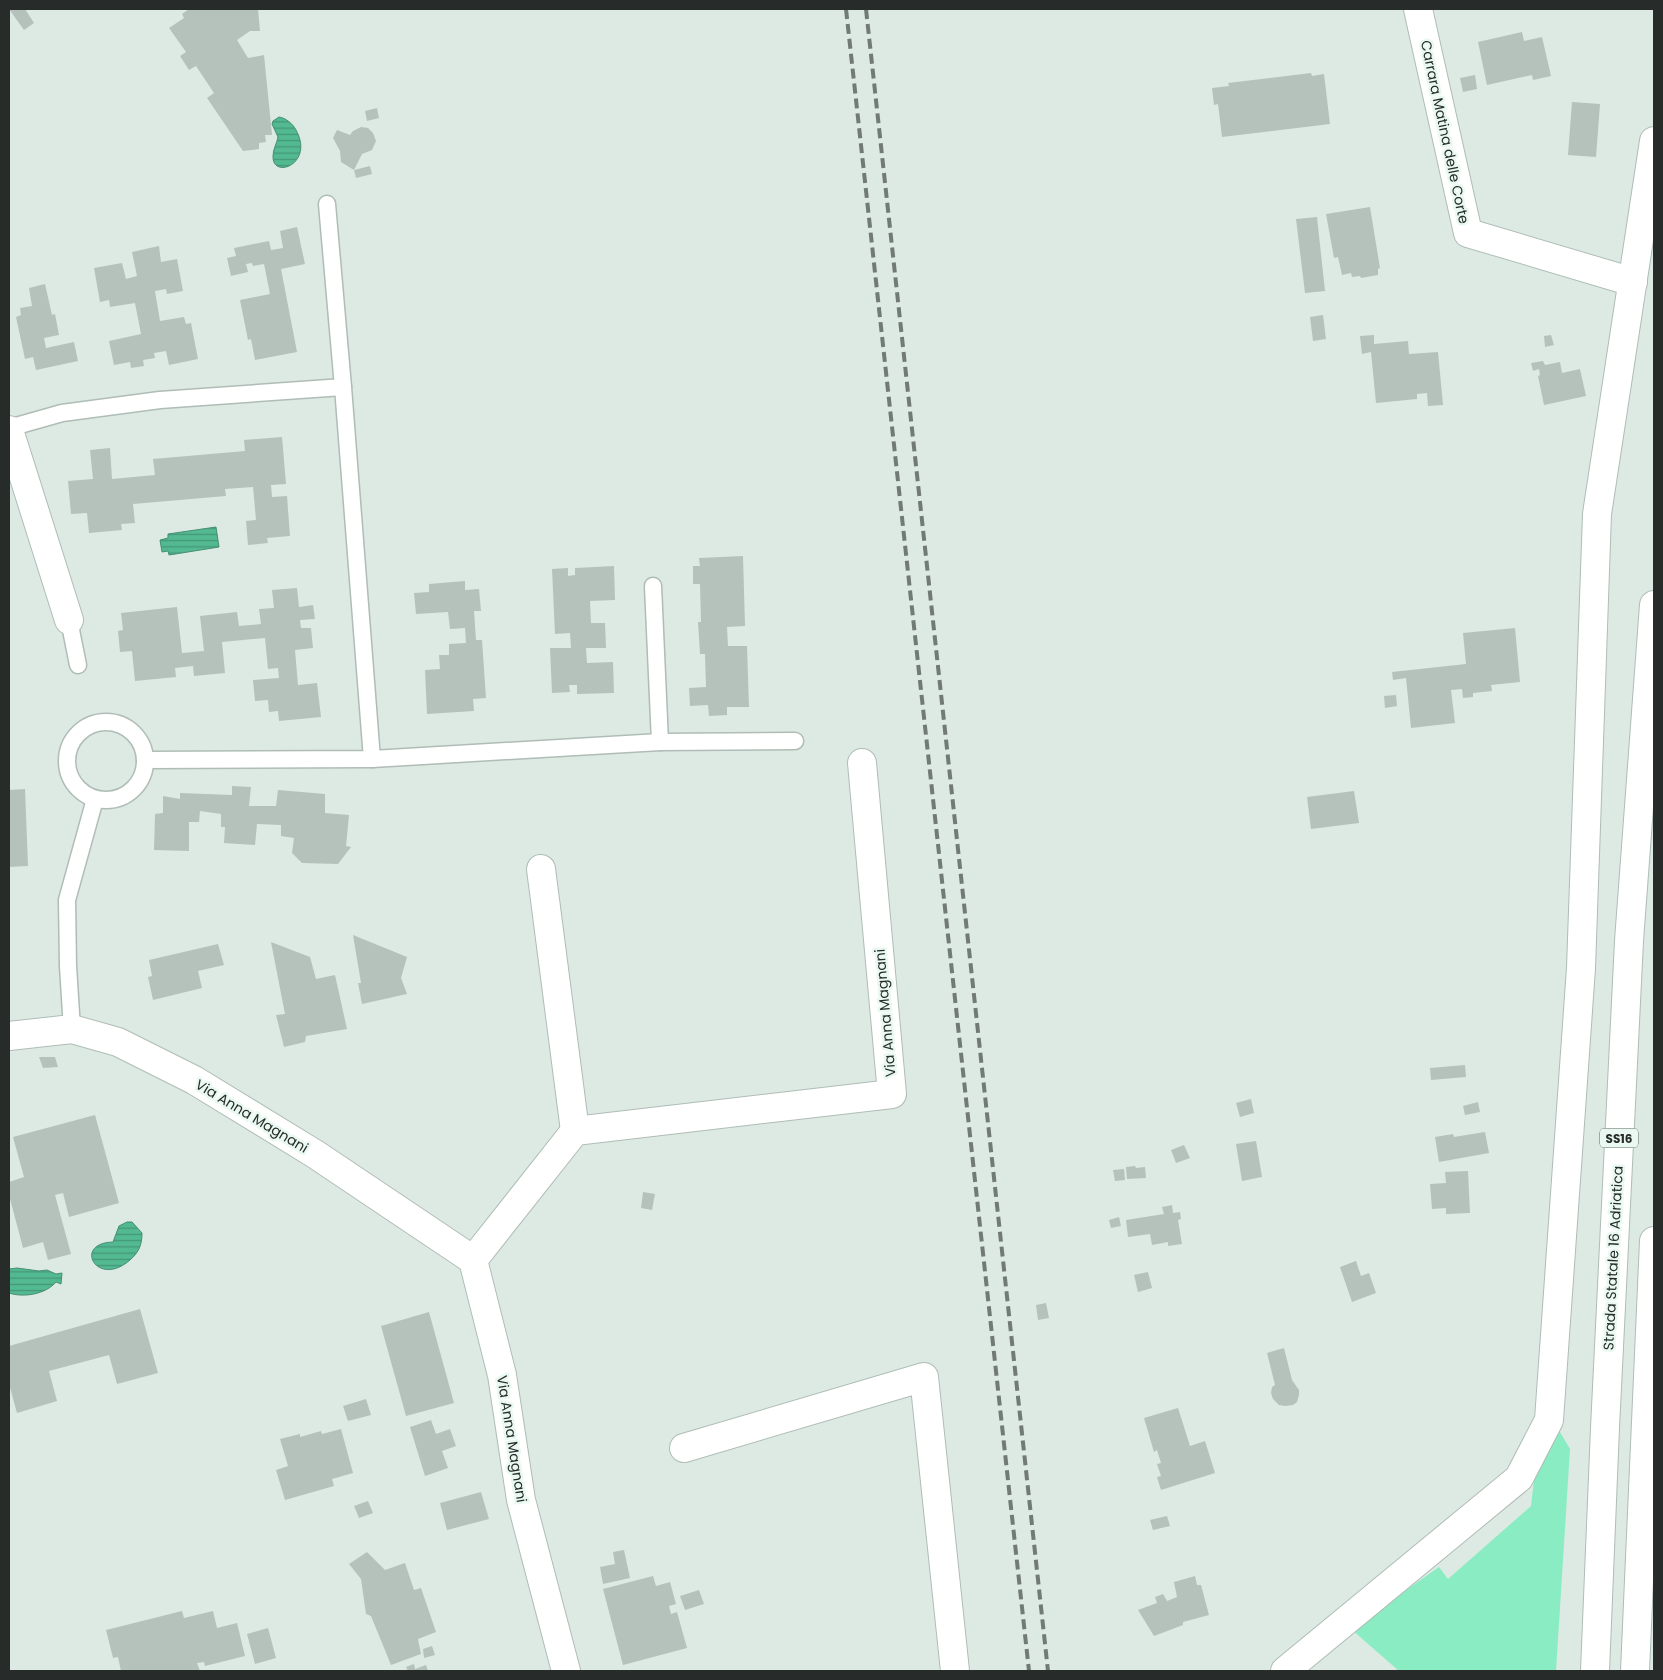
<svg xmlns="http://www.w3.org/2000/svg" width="1663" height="1680" font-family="Poppins,sans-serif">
<defs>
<pattern id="water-rules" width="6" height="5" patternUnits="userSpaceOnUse" patternTransform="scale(1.25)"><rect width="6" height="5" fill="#52b991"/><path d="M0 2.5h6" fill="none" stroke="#449777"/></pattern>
</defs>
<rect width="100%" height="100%" fill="#dceae3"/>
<polygon fill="#89ecc2" points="1557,1427 1570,1449 1556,1671 1399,1671 1351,1629 1439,1567 1448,1579 1531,1506 1535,1471"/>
<g fill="url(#water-rules)" stroke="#458f72">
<path d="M279,117C286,118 293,124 296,130C315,164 272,180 273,156C273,149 277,143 278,137L272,124L273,121Z"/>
<polygon points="216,527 219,547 169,555 168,551 162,552 160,540 168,538 168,534"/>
<path d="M127,1222H132L142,1233C142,1245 139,1252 130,1260C97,1289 72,1243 113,1242L119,1226Z"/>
<path d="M17,1268L39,1271L47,1270L56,1274L62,1273L61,1284L56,1282C46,1294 24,1298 9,1293V1269Z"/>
</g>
<g fill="#b4c2bb">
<polygon points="9,9 25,9 34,23 24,30"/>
<polygon points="189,9 258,9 260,31 250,31 237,40 248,58 264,55 272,135 265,135 266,142 259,143 259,149 243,151 207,98 214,93 196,66 189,70 180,56 186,52 169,28 184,18 182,14"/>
<polygon points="1522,32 1524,41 1542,37 1551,76 1533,80 1532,75 1487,85 1478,42"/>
<polygon points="1311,73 1312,76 1324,74 1330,124 1222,137 1218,104 1214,105 1212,88 1229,86 1228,83"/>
<polygon points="1475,75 1477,89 1463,92 1460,78"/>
<polygon points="1572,102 1600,104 1596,157 1568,155"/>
<polygon points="377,108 379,118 367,121 365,111"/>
<polygon points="361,127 368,128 373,133 376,141 372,150 362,154 354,170 341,162 340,151 333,138 337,130 350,135 353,131"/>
<polygon points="370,166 372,174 356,178 354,170"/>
<polygon points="1370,207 1380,268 1378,269 1378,275 1361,278 1360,276 1352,277 1351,273 1342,275 1338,257 1334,258 1326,214"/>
<polygon points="1317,217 1325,291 1305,293 1296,219"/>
<polygon points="297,227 305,264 281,269 297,352 255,360 251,339 248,340 240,300 270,294 264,264 253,266 252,263 246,264 248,272 231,276 227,258 236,256 234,248 269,241 271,250 283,248 280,231"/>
<polygon points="159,246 161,262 177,259 183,291 167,294 166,289 155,291 160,321 184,317 186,324 191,323 198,359 169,365 166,351 154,353 155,358 143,360 144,366 131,368 130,362 114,365 109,341 141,334 135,303 110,307 109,300 100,302 94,268 122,263 126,279 137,276 132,252"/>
<polygon points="45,284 52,315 55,314 59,335 44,338 46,348 74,342 78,361 36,370 33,357 25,359 16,317 21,315 20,308 32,306 29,288"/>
<polygon points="1323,315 1326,339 1313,341 1310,317"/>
<polygon points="1374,335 1374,344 1408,341 1409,354 1438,352 1443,405 1428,406 1427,393 1417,394 1417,399 1376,403 1371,352 1362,354 1360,336"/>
<polygon points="1551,335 1554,345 1545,347 1544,336"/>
<polygon points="1543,361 1545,365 1560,362 1562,373 1580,369 1586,396 1544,405 1538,376 1540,375 1539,369 1533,371 1531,363"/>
<polygon points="282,437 286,484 271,485 272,497 287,496 290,536 267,538 268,543 248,545 246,521 256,520 253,487 225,489 226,496 133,504 135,523 121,524 122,530 89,533 87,513 71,514 68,481 93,479 90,450 110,448 112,479 155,475 153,459 245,451 244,440"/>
<polygon points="743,556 745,626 727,627 728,646 747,646 749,707 727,707 727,715 709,716 708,705 690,706 689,688 706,687 705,654 700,654 698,622 701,622 700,584 693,584 693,566 700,566 699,558"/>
<polygon points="614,566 615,600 590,601 591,623 605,623 606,648 586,648 587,663 613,662 614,693 577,694 577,685 569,685 570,692 552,693 550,648 571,648 570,633 555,634 552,569 568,568 568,576 575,575 575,568"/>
<polygon points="465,581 465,590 479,589 481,611 474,611 476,640 482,640 486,698 473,699 474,711 427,714 425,670 440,669 439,655 449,655 449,644 466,643 465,628 450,629 448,612 416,614 414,593 429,592 429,584"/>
<polygon points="297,588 299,607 313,605 315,619 300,620 301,628 311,628 313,648 295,650 298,685 317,683 321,717 279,721 278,711 269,712 268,700 255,701 253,680 279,678 278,668 268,669 265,638 222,642 225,673 194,676 193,666 175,668 176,677 135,681 132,651 120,652 118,631 123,630 121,613 177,607 182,653 204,651 200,616 237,612 239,626 261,624 259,609 274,608 272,590"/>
<polygon points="1515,628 1520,682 1491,685 1492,691 1473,693 1473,697 1463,698 1462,689 1451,690 1455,723 1411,728 1406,678 1393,680 1392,672 1466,664 1463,633"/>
<polygon points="1396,695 1397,706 1385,708 1384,696"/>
<polygon points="232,786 251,787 249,806 276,806 278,790 325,794 325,813 349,815 346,846 351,847 338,864 302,863 292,853 294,838 281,836 281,825 257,824 255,845 224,843 225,827 221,827 221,814 200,811 199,822 189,822 189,851 154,850 155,814 163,813 163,796 180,799 180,793 232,795"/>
<polygon points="25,789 28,866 9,867 9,790"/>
<polygon points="1354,791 1359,823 1311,829 1307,797"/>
<polygon points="353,935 407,957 401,978 407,994 362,1004 358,983 361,983"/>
<polygon points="271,942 310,957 316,979 335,975 347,1029 306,1036 305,1042 284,1047 276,1015 285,1014"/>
<polygon points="218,944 224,965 198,971 202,988 153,1000 148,977 152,976 149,960"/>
<polygon points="39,1057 55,1057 58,1067 43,1068"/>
<polygon points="1465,1065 1466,1077 1431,1080 1430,1068"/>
<polygon points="1251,1099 1254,1113 1240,1117 1236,1103"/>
<polygon points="1478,1102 1480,1112 1465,1115 1463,1106"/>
<polygon points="95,1115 119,1203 69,1217 63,1193 55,1195 71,1254 48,1260 43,1242 23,1248 9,1195 9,1182 24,1177 13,1137"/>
<polygon points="1485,1132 1489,1153 1439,1162 1435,1137 1453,1134 1454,1137"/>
<polygon points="1256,1141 1262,1177 1242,1181 1236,1144"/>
<polygon points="1184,1145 1190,1158 1176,1163 1171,1150"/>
<polygon points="1135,1166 1136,1168 1145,1167 1146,1178 1127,1179 1126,1167"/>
<polygon points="1124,1169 1125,1180 1115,1181 1113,1170"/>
<polygon points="1468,1171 1470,1213 1446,1214 1446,1208 1432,1209 1430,1184 1446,1183 1445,1172"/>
<polygon points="643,1192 655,1194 652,1210 641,1208"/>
<polygon points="1172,1205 1173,1213 1180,1212 1181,1219 1178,1220 1182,1244 1168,1246 1168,1242 1152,1245 1150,1234 1128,1237 1126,1220 1164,1214 1162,1207"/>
<polygon points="1119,1217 1121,1226 1111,1228 1109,1220"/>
<polygon points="1356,1261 1361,1276 1369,1273 1376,1293 1352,1302 1340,1267"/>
<polygon points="1148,1272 1152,1288 1138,1292 1134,1275"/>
<polygon points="1046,1303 1049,1318 1038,1320 1036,1305"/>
<polygon points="140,1309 158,1373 117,1384 109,1355 49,1371 57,1401 17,1413 9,1384 9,1346"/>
<polygon points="429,1312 454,1403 406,1416 381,1326"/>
<polygon points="1284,1348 1292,1380 1299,1390 1299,1395 1297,1402 1293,1405 1285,1406 1279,1405 1273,1399 1271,1393 1272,1387 1275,1385 1267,1353"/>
<polygon points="366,1399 371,1415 348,1421 343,1406"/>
<polygon points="1178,1408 1190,1446 1205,1441 1215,1473 1161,1490 1157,1477 1161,1476 1157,1464 1161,1463 1157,1450 1154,1452 1144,1418"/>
<polygon points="431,1420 436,1434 450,1429 456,1446 442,1451 448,1468 425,1476 410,1427"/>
<polygon points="341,1429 353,1473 332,1479 334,1486 285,1500 276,1470 288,1466 280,1439 300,1434 300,1437 321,1431 322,1434"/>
<polygon points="481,1492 489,1519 447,1530 440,1503"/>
<polygon points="368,1501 373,1513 359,1518 354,1506"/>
<polygon points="1167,1516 1170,1526 1153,1530 1150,1520"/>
<polygon points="624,1550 630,1578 603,1584 600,1567 615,1564 613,1552"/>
<polygon points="367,1552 385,1570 405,1563 414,1590 421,1588 436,1632 418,1639 421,1654 391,1665 371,1616 366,1614 361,1579 349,1564"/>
<polygon points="653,1576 656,1586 670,1582 676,1604 669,1606 671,1614 677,1612 687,1648 623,1665 603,1589"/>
<polygon points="1195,1576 1197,1585 1201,1585 1209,1615 1183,1622 1183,1625 1154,1636 1138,1610 1157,1603 1155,1597 1163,1594 1167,1601 1177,1597 1174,1582"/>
<polygon points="699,1590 704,1604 685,1610 680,1596"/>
<polygon points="182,1611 184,1618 213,1611 217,1628 237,1623 245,1656 205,1666 204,1662 197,1663 200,1671 121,1671 118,1657 113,1658 106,1630"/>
<polygon points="268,1628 276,1658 255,1664 247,1634"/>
<polygon points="432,1646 435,1655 424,1658 423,1649"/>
<polygon points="414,1664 415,1669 426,1665 428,1671 408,1671 406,1667"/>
</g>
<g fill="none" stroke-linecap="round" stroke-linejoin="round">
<g stroke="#afbdb6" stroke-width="19">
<g id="service">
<polyline points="343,387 372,759"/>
<polyline points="9,428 62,413 160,400 343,387 327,204"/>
<polyline points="653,586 660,742"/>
<polyline points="69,620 78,665"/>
<circle cx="106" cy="761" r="39"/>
<polyline points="145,760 372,759 660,742 795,741"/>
<polyline points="72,1029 68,966 67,900 95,799"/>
</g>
</g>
<g stroke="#afbdb6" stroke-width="30">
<g id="minor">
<polyline points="1418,9 1468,233 1633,282"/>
<polyline points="9,430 69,620"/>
<polyline points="541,869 575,1131"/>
<polyline points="9,1036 72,1029 118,1042 194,1080 315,1154 473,1260 502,1375 521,1500 566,1671"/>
<polyline points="473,1260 575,1131 892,1094 862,763"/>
<polyline points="684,1448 924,1377 955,1671"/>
<polyline points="1285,1671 1519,1478 1549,1420 1581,968 1597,514 1654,141"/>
</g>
</g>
<g stroke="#afbdb6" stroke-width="30">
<g id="trunk">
<polyline points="1595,1671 1605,1428 1629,941 1654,605"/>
<polyline points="1635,1671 1654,1241"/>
</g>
</g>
<use href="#service" stroke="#fff" stroke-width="16"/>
<use href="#minor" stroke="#fff" stroke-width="28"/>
<use href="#trunk" stroke="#fff" stroke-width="28"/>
<g stroke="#727a76" stroke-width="4" stroke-dasharray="10 5" stroke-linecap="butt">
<polyline points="846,9 1029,1671"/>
<polyline points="866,9 1048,1671"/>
</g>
</g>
<g text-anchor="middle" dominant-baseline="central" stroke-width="5" stroke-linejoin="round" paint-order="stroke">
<rect fill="#e9f8f1" stroke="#616966" stroke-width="1" x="1600" y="1128.5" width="38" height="19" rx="4"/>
<g font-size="12" font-weight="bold" fill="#272c2a">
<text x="1619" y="1138">SS16</text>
</g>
<g font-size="14" fill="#272c2a" stroke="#e9f8f1">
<text transform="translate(1445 132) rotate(78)">Carrara Matina delle Corte</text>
<text transform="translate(885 1013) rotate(-95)">Via Anna Magnani</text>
<text transform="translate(252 1116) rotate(31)">Via Anna Magnani</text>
<text transform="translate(1613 1258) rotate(-87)">Strada Statale 16 Adriatica</text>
<text transform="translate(512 1439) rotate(81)">Via Anna Magnani</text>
</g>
</g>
<rect width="1663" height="1680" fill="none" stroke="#272c2a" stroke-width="20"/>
</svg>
